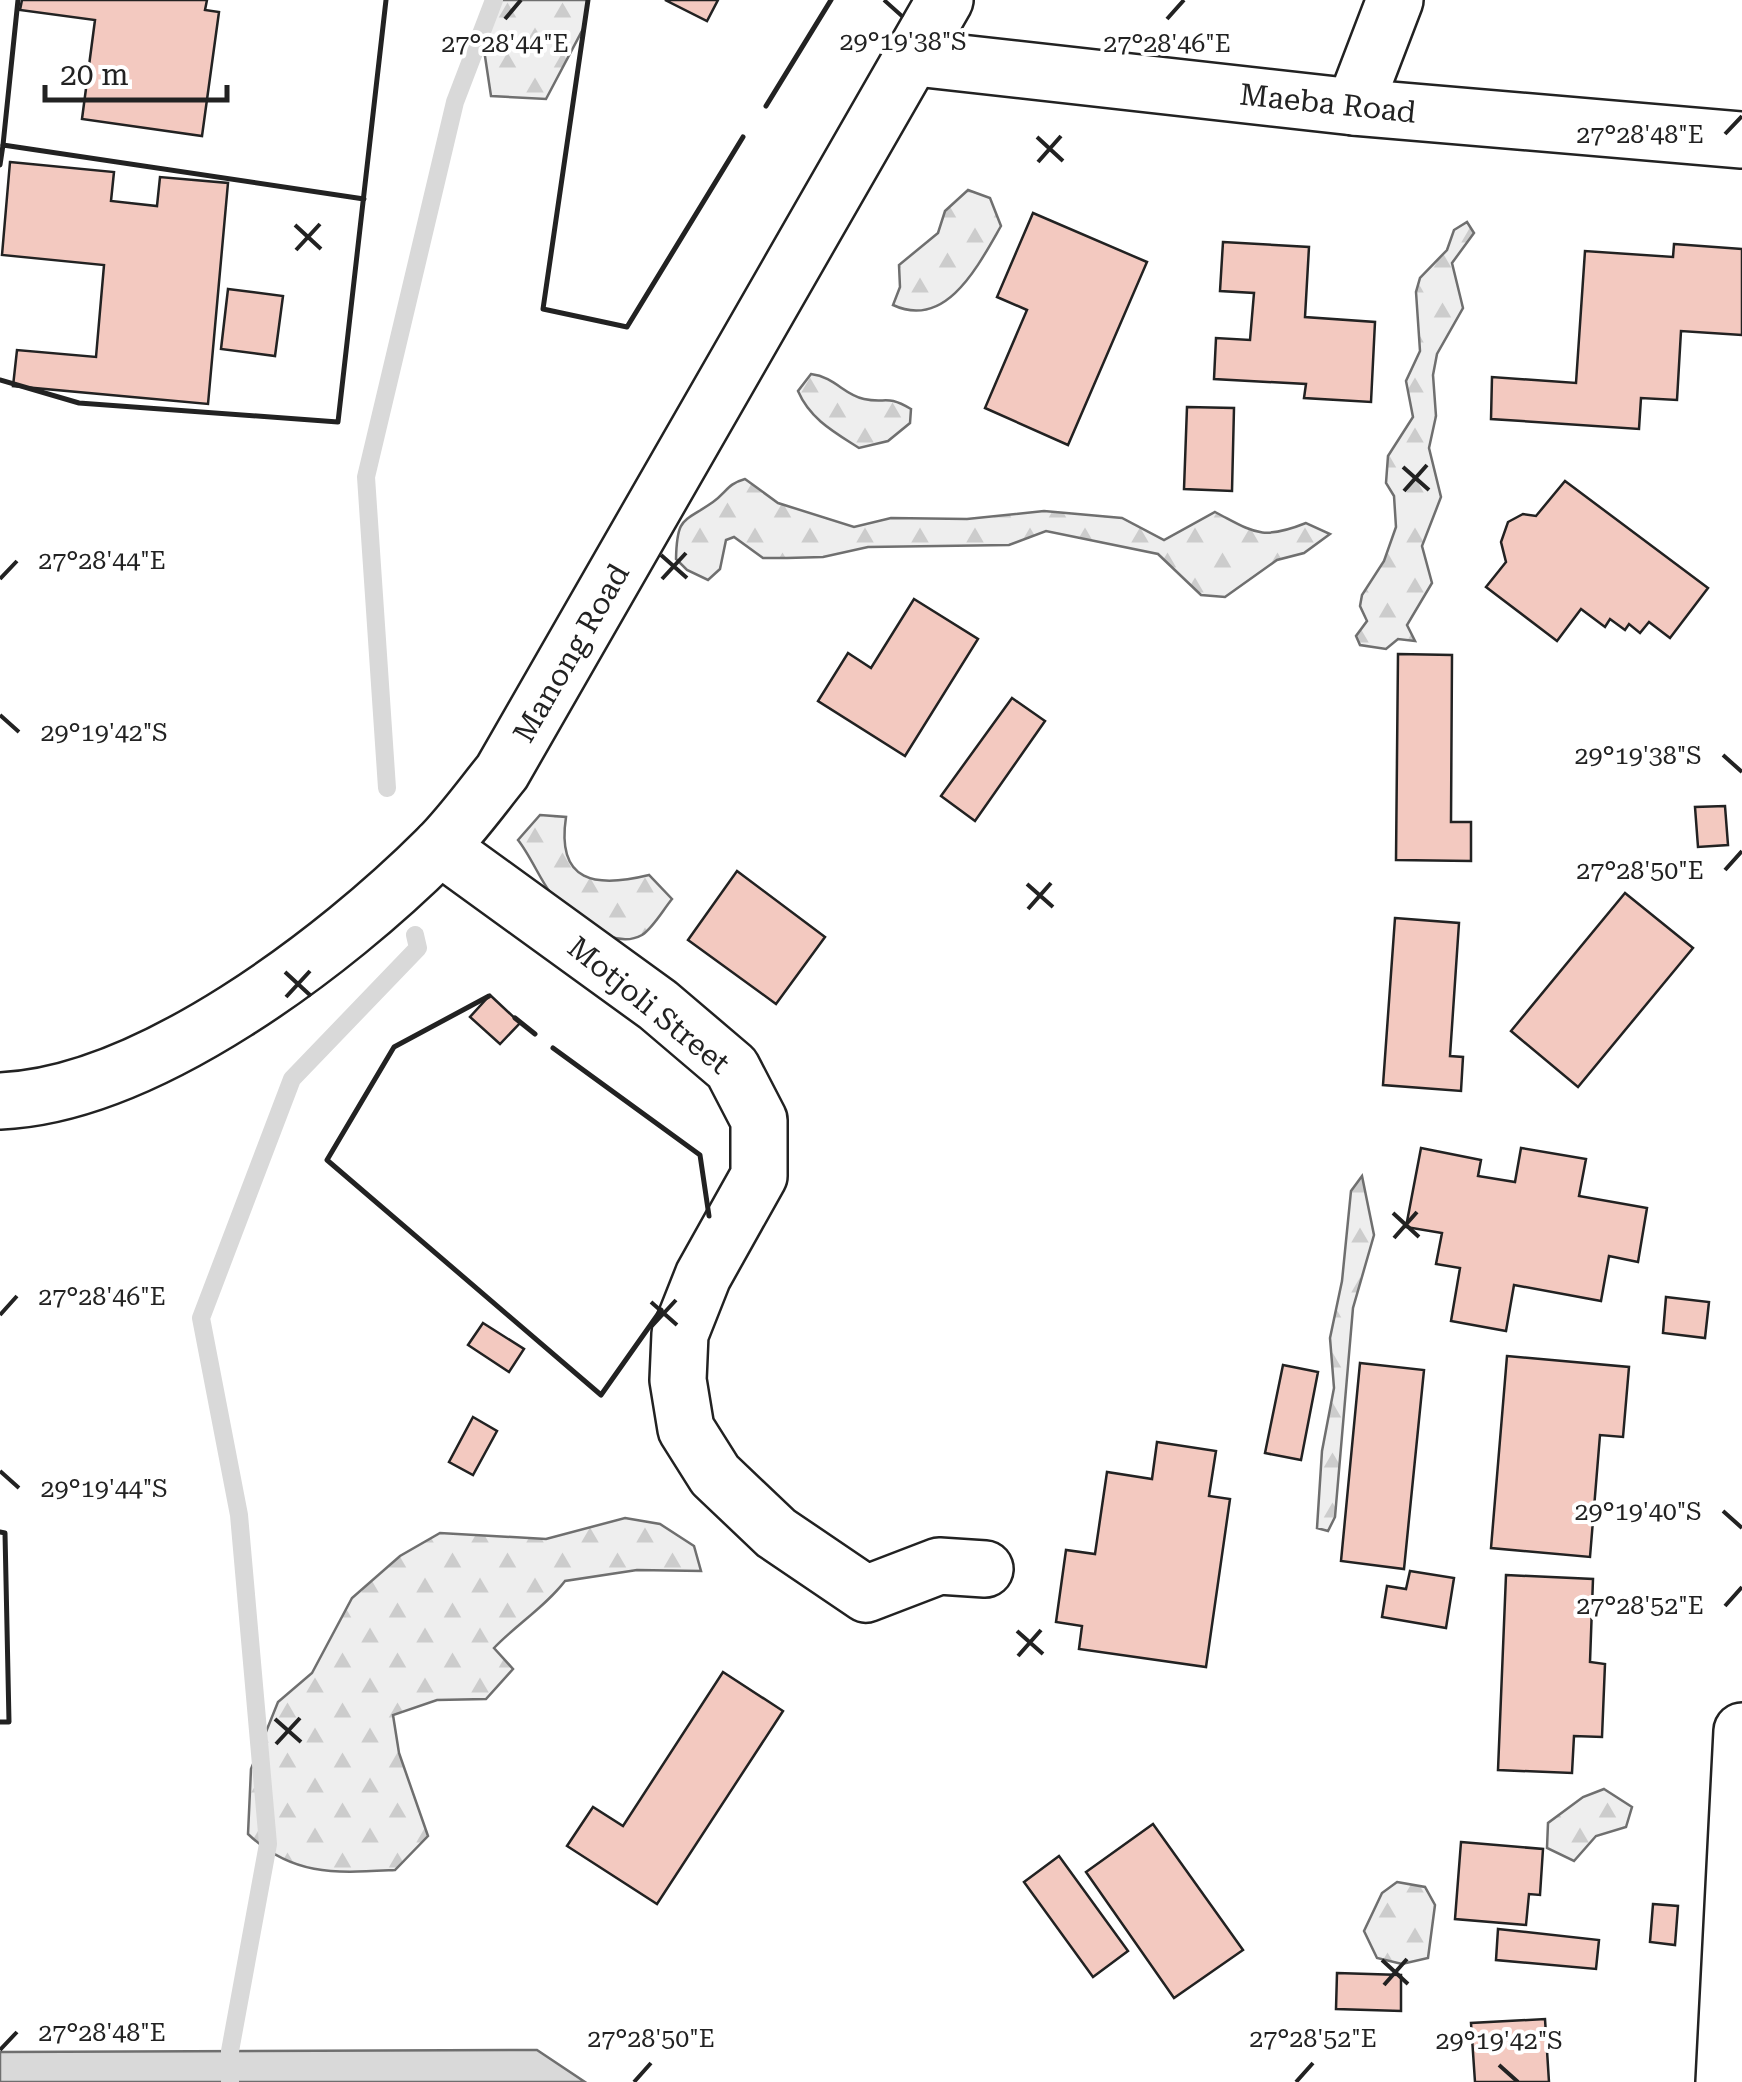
<svg xmlns="http://www.w3.org/2000/svg" width="1742" height="2082" font-family="'Roboto Serif',serif">
<defs>
<pattern id="forest-firs" width="22" height="20" patternUnits="userSpaceOnUse" patternTransform="scale(2.5)"><rect width="22" height="20" fill="#eee"/><path d="M5 1l3.5 6h-7zM16 11l3.5 6h-7z" fill="#ccc"/></pattern>
</defs>
<rect width="100%" height="100%" fill="#fff"/>
<g fill="url(#forest-firs)" stroke="#6f6f6f" stroke-width="2.5">
<polygon points="495,0 588,0 584,27 546,99 491,96 483,43"/>
<path d="M968,190L990,198L1001,226C978,266 946,330 893,305L900,287L899,265L938,233L945,211Z"/>
<polygon points="1467,222 1474,233 1452,263 1463,308 1437,354 1433,375 1436,416 1429,448 1441,497 1422,546 1432,583 1407,625 1415,641 1398,639 1386,649 1360,645 1356,636 1367,621 1360,606 1362,595 1384,561 1396,527 1394,496 1386,483 1388,456 1413,417 1406,381 1420,351 1416,292 1420,278 1447,250 1454,230"/>
<path d="M811,374C835,377 844,395 864,399C887,404 885,394 911,409L910,423L888,441L859,448C834,432 810,419 798,391Z"/>
<path d="M745,479L778,503L854,527L891,518L967,519L1044,511L1122,518L1164,540L1215,512C1254,532 1261,541 1306,523L1330,534L1304,553L1277,560L1225,597L1201,595L1158,554L1046,531L1009,545L868,547L823,557L787,558H763L734,537L726,540L720,569L708,580L687,570L676,559C677,516 683,523 713,502C727,492 727,484 745,479Z"/>
<path d="M540,815L566,817C556,883 596,888 649,875L672,899C663,910 653,928 642,935C612,952 569,914 550,892C541,881 530,855 518,840Z"/>
<polygon points="1362,1176 1374,1235 1353,1308 1335,1517 1328,1531 1317,1528 1322,1451 1334,1388 1330,1338 1342,1281 1351,1191"/>
<path d="M625,1518L660,1524L694,1546L701,1571L637,1570L565,1581C545,1607 517,1624 494,1648L513,1669L486,1699L437,1700L393,1715L399,1753L428,1836L395,1870C337,1873 293,1877 248,1834L251,1769L278,1702L312,1673L352,1598L400,1556L440,1533L546,1539Z"/>
<polygon points="1604,1789 1632,1807 1626,1827 1596,1836 1574,1861 1547,1848 1548,1823 1583,1797"/>
<polygon points="1397,1882 1425,1887 1435,1905 1428,1958 1402,1964 1377,1958 1364,1931 1382,1893"/>
</g>
<polygon fill="#d9d9d9" stroke="#6f6f6f" stroke-width="2.5" points="537,2050 585,2082 0,2082 0,2052"/>
<g fill="none" stroke-linecap="round" stroke-linejoin="round">
<g stroke="#d9d9d9" stroke-width="18">
<polyline points="387,788 366,477 455,102 494,0"/>
<polyline points="230,2082 230,2051 268,1844 239,1515 201,1318 292,1079 418,948 415,935"/>
</g>
</g>
<g fill="#f3c9c0" stroke="#222" stroke-width="2.5">
<polygon points="22,0 207,0 205,10 219,12 202,136 82,119 95,20 20,10"/>
<polygon points="665,0 718,0 707,21"/>
<polygon points="10,162 114,172 111,201 157,206 160,177 228,183 208,404 13,386 17,350 96,357 104,265 2,255"/>
<polygon points="1033,213 1147,262 1068,445 985,408 1027,310 997,297"/>
<polygon points="1223,242 1309,247 1305,317 1375,322 1371,402 1304,398 1306,384 1214,379 1216,338 1250,340 1254,293 1220,291"/>
<polygon points="1674,244 1742,249 1742,335 1681,331 1677,400 1641,398 1639,429 1491,419 1492,377 1576,383 1585,251 1673,257"/>
<polygon points="228,289 283,296 275,356 221,349"/>
<polygon points="1187,407 1234,408 1232,491 1184,489"/>
<polygon points="1565,481 1708,588 1670,638 1649,622 1640,633 1629,624 1625,630 1610,619 1605,627 1581,609 1557,641 1486,587 1506,562 1501,542 1508,522 1523,514 1536,516"/>
<polygon points="914,599 978,639 905,756 818,701 848,653 871,668"/>
<polygon points="1398,654 1452,655 1451,822 1471,822 1471,861 1396,860"/>
<polygon points="1012,698 1045,721 975,821 941,796"/>
<polygon points="1725,806 1728,845 1698,847 1695,807"/>
<polygon points="737,871 825,937 776,1004 688,940"/>
<polygon points="1625,893 1693,948 1578,1087 1511,1031"/>
<polygon points="1395,918 1459,923 1450,1056 1463,1057 1461,1091 1383,1085"/>
<polygon points="490,995 520,1023 500,1044 470,1017"/>
<polygon points="1421,1148 1481,1160 1478,1176 1515,1182 1521,1148 1586,1159 1579,1196 1647,1208 1638,1262 1609,1256 1601,1301 1514,1285 1506,1331 1451,1321 1460,1268 1436,1264 1442,1233 1406,1227"/>
<polygon points="1666,1297 1709,1302 1705,1338 1663,1333"/>
<polygon points="483,1323 524,1349 509,1372 468,1345"/>
<polygon points="1507,1356 1629,1367 1623,1437 1600,1435 1590,1557 1491,1548"/>
<polygon points="1360,1363 1424,1370 1404,1569 1341,1561"/>
<polygon points="1283,1365 1318,1372 1301,1460 1265,1453"/>
<polygon points="473,1417 497,1431 473,1475 449,1462"/>
<polygon points="1157,1442 1216,1451 1209,1496 1230,1499 1206,1667 1079,1649 1082,1626 1056,1622 1066,1550 1095,1554 1107,1472 1152,1479"/>
<polygon points="1410,1571 1454,1578 1446,1628 1382,1617 1387,1586 1406,1589"/>
<polygon points="1506,1575 1593,1579 1590,1662 1605,1664 1602,1737 1574,1736 1572,1773 1498,1770"/>
<polygon points="723,1672 783,1711 657,1904 567,1846 593,1807 623,1826"/>
<polygon points="1153,1824 1243,1950 1174,1998 1086,1872"/>
<polygon points="1461,1842 1543,1849 1540,1895 1529,1894 1526,1925 1455,1919"/>
<polygon points="1059,1856 1128,1951 1093,1977 1024,1882"/>
<polygon points="1653,1904 1678,1906 1675,1945 1650,1942"/>
<polygon points="1498,1929 1599,1940 1596,1969 1496,1960"/>
<polygon points="1337,1973 1401,1975 1401,2011 1336,2009"/>
<polygon points="1545,2019 1549,2082 1475,2082 1471,2023"/>
</g>
<g fill="none" stroke-linecap="round" stroke-linejoin="round">
<g stroke="#222" stroke-width="60">
<g id="minor">
<polyline points="916,58 1354,107 1742,140"/>
<polyline points="1354,107 1395,0"/>
<polyline points="440,847 658,1005 732,1068 759,1120 759,1176 703,1276 680,1334 678,1380 686,1429 715,1475 776,1533 866,1594 939,1566 985,1569"/>
<path d="M0,1101C148,1095 336,951 438,849C461,826 481,798 502,772L945,0"/>
<polyline points="1724,2082 1742,1731"/>
</g>
</g>
<use href="#minor" stroke="#fff" stroke-width="55"/>
<g stroke="#222" stroke-width="5">
<polyline points="588,0 543,309 627,327 743,137"/>
<polyline points="766,106 831,0"/>
<polyline points="3,145 18,0"/>
<polyline points="0,165 3,145 364,199"/>
<polyline points="0,380 79,403 338,422 386,0"/>
<polyline points="489,996 394,1047 327,1160 601,1395 661,1310"/>
<polyline points="515,1018 535,1034"/>
<polyline points="553,1048 700,1155 709,1216"/>
<polyline points="0,1532 5,1533 9,1722 0,1722"/>
</g>
</g>
<path fill="none" stroke="#222" stroke-width="4" d="M884,0L903,17M505,19L521,0M1167,19L1184,0M1725,134L1742,116M1037,137L1063,161M1038,162L1061,136M295,225L321,249M296,250L320,224M1403,467L1429,490M1404,491L1427,465M661,555L687,578M0,579L17,561M662,579L686,553M0,715L19,732M1723,755L1742,772M1725,870L1742,851M1027,884L1053,907M1028,909L1051,883M285,972L311,996M286,997L310,971M1393,1213L1419,1237M1394,1238L1417,1212M651,1302L677,1325M0,1315L17,1296M652,1326L676,1300M0,1471L19,1488M1723,1511L1742,1528M1725,1606L1742,1587M1017,1631L1043,1654M1018,1656L1041,1630M275,1719L301,1742M276,1744L300,1718M1382,1960L1408,1984M1384,1985L1407,1959M0,2050L17,2032M1499,2065L1518,2082M634,2082L651,2063M1296,2082L1313,2063"/>
<g text-anchor="middle" dominant-baseline="central" stroke-width="8" stroke-linejoin="round" paint-order="stroke">
<g font-size="30" fill="#222" stroke="#fff">
<text transform="translate(1328 103) rotate(6)">Maeba Road</text>
<text transform="translate(571 653) rotate(-60)">Manong Road</text>
<text transform="translate(649 1005) rotate(39)">Motjoli Street</text>
</g>
</g>
<g font-size="25" text-anchor="middle" fill="#222" stroke="#fff" stroke-width="8" stroke-linejoin="round" paint-order="stroke">
<text x="903" y="50">29°19'38"S</text>
<text x="505" y="52">27°28'44"E</text>
<text x="1167" y="52">27°28'46"E</text>
<text x="1640" y="143">27°28'48"E</text>
<text x="102" y="569">27°28'44"E</text>
<text x="104" y="741">29°19'42"S</text>
<text x="1638" y="764">29°19'38"S</text>
<text x="1640" y="879">27°28'50"E</text>
<text x="102" y="1305">27°28'46"E</text>
<text x="104" y="1497">29°19'44"S</text>
<text x="1638" y="1520">29°19'40"S</text>
<text x="1640" y="1614">27°28'52"E</text>
<text x="102" y="2041">27°28'48"E</text>
<text x="651" y="2047">27°28'50"E</text>
<text x="1313" y="2047">27°28'52"E</text>
<text x="1499" y="2049">29°19'42"S</text>
</g>
<path d="M45 85v15h182v-15" fill="none" stroke="#222222" stroke-width="5"/>
<text x="60" y="85" font-size="30" fill="#222222" stroke="#ffffff" stroke-width="8" paint-order="stroke">20 m</text>
</svg>
